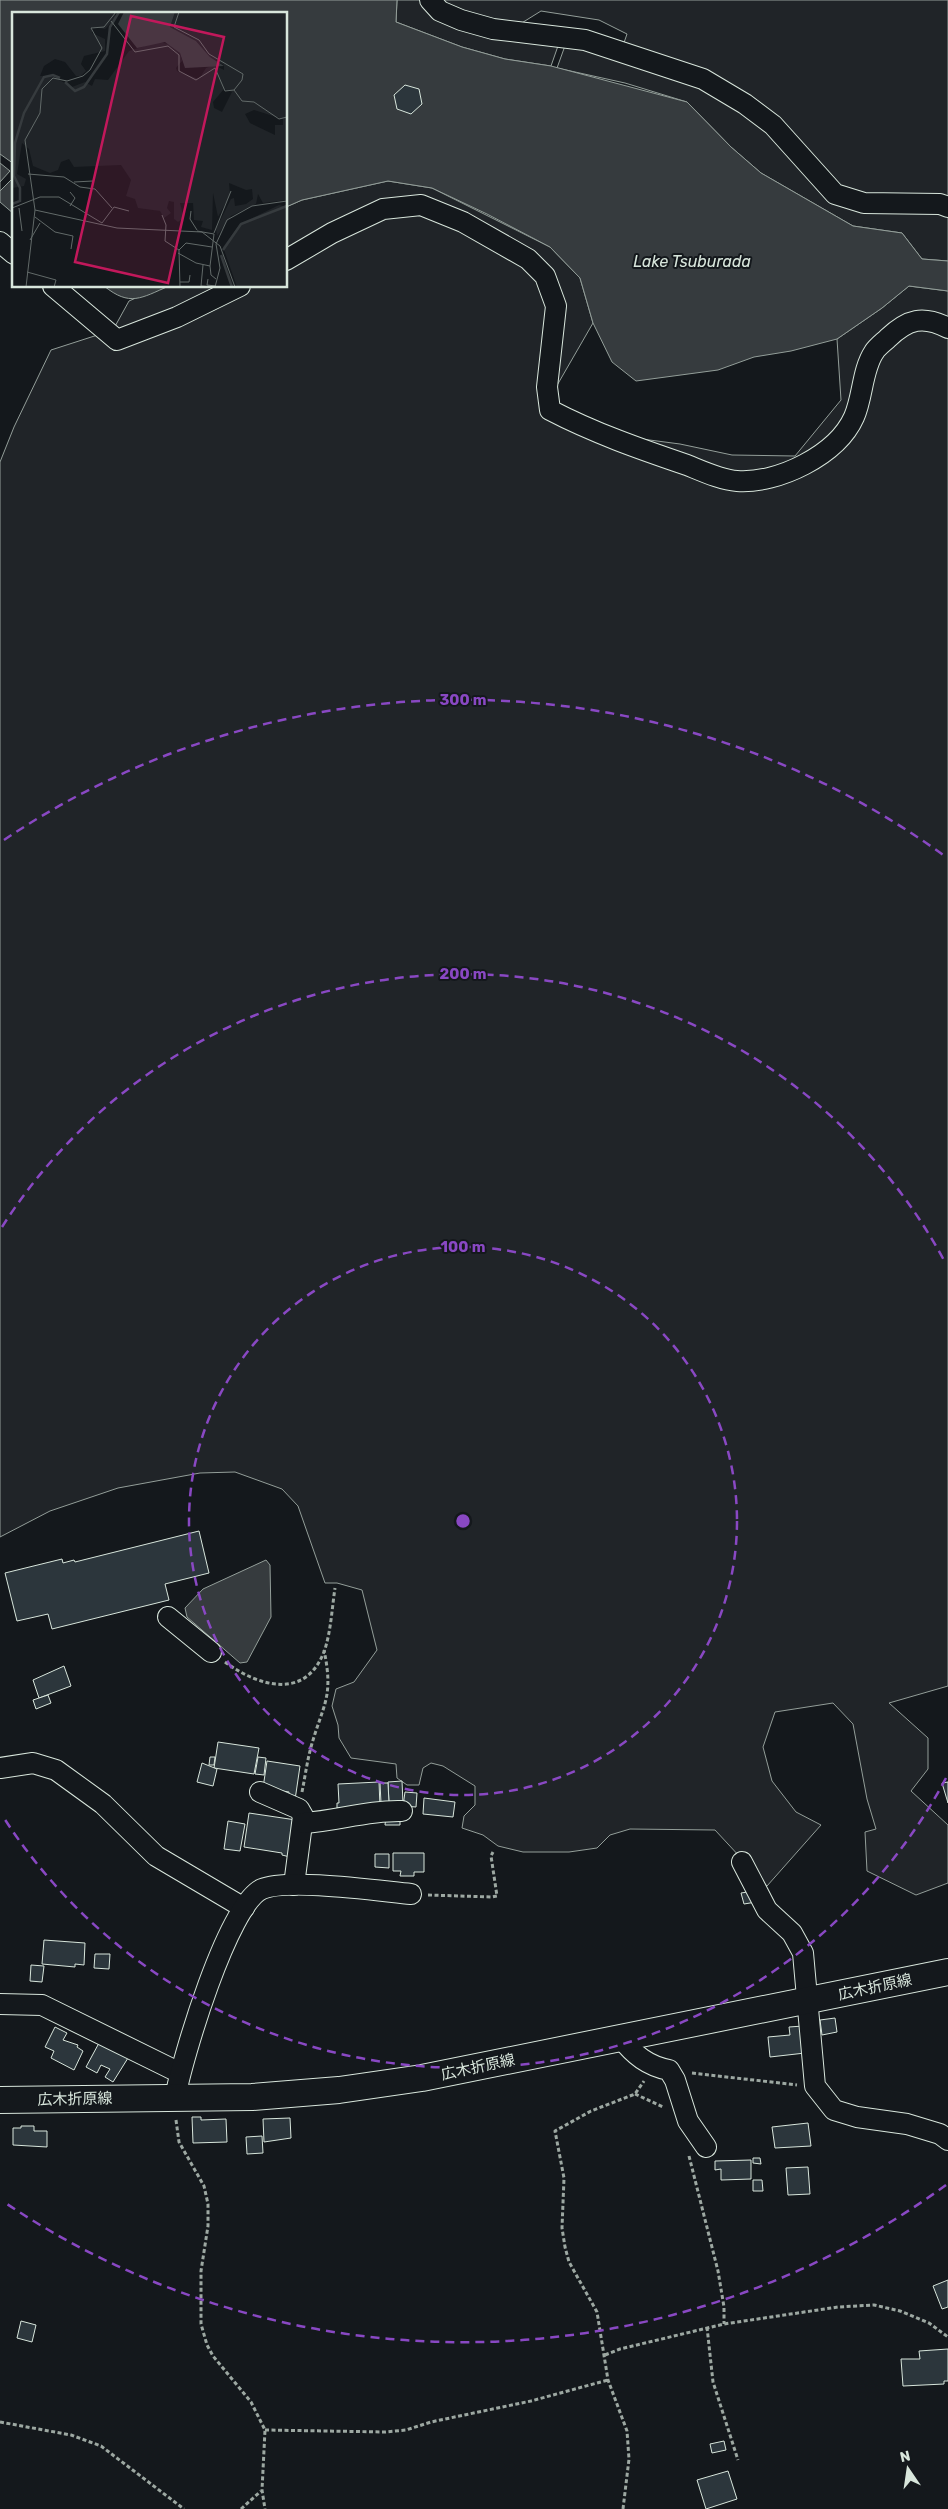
<svg xmlns="http://www.w3.org/2000/svg" width="948" height="2509" font-family="Rubik,'Noto Sans JP',sans-serif">
<rect width="100%" height="100%" fill="#14181c"/>
<g fill="#202428" stroke="#939e99">
<polygon points="397,0 948,0 948,261 922,259 902,233 853,226 761,173 731,147 687,102 625,83 557,68 566,43 619,57 627,34 599,20 541,11 504,34 559,43 551,66 505,59 462,47 396,22"/>
<polygon points="388,181 432,188 550,247 580,278 593,323 548,401 566,429 680,444 732,455 795,456 841,400 837,339 882,308 909,286 948,291 948,1686 889,1703 928,1738 928,1769 911,1791 948,1825 948,1883 916,1895 867,1871 865,1832 876,1829 867,1799 853,1724 833,1703 775,1712 763,1747 772,1781 796,1812 821,1825 767,1886 715,1830 630,1829 610,1835 597,1848 569,1852 523,1852 498,1846 483,1835 462,1828 464,1816 475,1805 475,1786 443,1766 431,1763 423,1768 419,1785 407,1785 397,1778 396,1764 351,1758 339,1738 338,1725 332,1706 336,1689 354,1682 377,1650 362,1590 337,1583 325,1583 298,1506 282,1489 235,1472 200,1473 118,1488 50,1511 0,1537 0,462 14,427 51,350 113,330 129,301 163,286 286,286 286,207 302,200"/>
</g>
<g fill="#363b3e" stroke="#939e99">
<polygon points="0,0 397,0 396,22 462,47 505,59 551,66 687,102 731,147 761,173 853,226 902,233 922,259 948,261 948,291 909,286 882,308 837,339 791,351 754,357 718,370 636,381 612,362 593,323 580,278 550,247 487,214 432,188 388,181 302,200 286,207 286,14 14,14 14,214 0,202"/>
<path d="M104,286H169C141,298 130,307 104,286Z"/>
<polygon points="266,1560 270,1565 271,1617 247,1662 240,1663 187,1617 185,1608 203,1589"/>
</g>
<polygon fill="#14181c" stroke="#939e99" points="0,154 14,164 14,177 0,191 0,182 10,171 0,163"/>
<g fill="#2c363c" stroke="#d8e6dc">
<polygon points="405,85 419,89 422,104 411,114 397,109 394,95"/>
<polygon points="199,1531 209,1573 165,1584 169,1600 52,1629 48,1614 17,1621 5,1573 62,1559 63,1563 74,1560 75,1562"/>
<polygon points="64,1666 71,1686 39,1698 33,1680"/>
<polygon points="48,1695 51,1703 36,1709 33,1700"/>
<polygon points="218,1742 259,1748 254,1774 214,1768"/>
<polygon points="210,1757 215,1757 214,1765 209,1765"/>
<polygon points="258,1757 266,1758 264,1775 255,1774"/>
<polygon points="267,1761 300,1766 295,1800 288,1799 289,1792 263,1788"/>
<polygon points="202,1763 217,1769 213,1786 197,1782"/>
<polygon points="402,1781 403,1804 389,1804 388,1782"/>
<polygon points="379,1782 380,1807 337,1808 337,1803 339,1803 338,1784"/>
<polygon points="948,1782 948,1803 942,1783"/>
<polygon points="380,1783 388,1783 389,1803 381,1803"/>
<polygon points="405,1792 417,1793 416,1807 403,1806"/>
<polygon points="424,1798 455,1802 453,1817 423,1814"/>
<polygon points="249,1813 296,1820 290,1857 282,1855 282,1853 244,1847"/>
<polygon points="386,1816 400,1816 400,1825 385,1825"/>
<polygon points="228,1821 245,1824 240,1851 224,1849"/>
<polygon points="393,1853 424,1853 424,1872 414,1872 414,1876 400,1876 401,1871 393,1871"/>
<polygon points="375,1854 389,1854 389,1868 375,1867"/>
<polygon points="754,1891 756,1902 744,1904 741,1893"/>
<polygon points="44,1940 85,1943 84,1965 75,1964 75,1967 42,1964"/>
<polygon points="95,1954 110,1954 109,1969 94,1968"/>
<polygon points="31,1965 44,1966 42,1982 30,1981"/>
<polygon points="835,2018 837,2032 822,2035 820,2020"/>
<polygon points="803,2026 805,2053 770,2057 768,2037 790,2035 789,2027"/>
<polygon points="55,2027 67,2033 63,2040 78,2045 77,2047 83,2051 74,2070 51,2058 54,2051 45,2047"/>
<polygon points="99,2043 128,2058 113,2082 105,2077 110,2069 101,2065 97,2073 86,2067"/>
<polygon points="192,2117 201,2117 201,2120 226,2119 227,2142 193,2143"/>
<polygon points="290,2118 291,2138 264,2142 263,2119"/>
<polygon points="808,2123 811,2146 775,2148 772,2127"/>
<polygon points="21,2126 34,2126 34,2131 47,2131 47,2147 13,2145 13,2128 21,2128"/>
<polygon points="262,2136 263,2153 247,2154 246,2137"/>
<polygon points="753,2158 760,2158 761,2164 753,2163"/>
<polygon points="751,2160 751,2179 721,2180 721,2169 715,2170 715,2161"/>
<polygon points="808,2167 810,2194 788,2195 786,2168"/>
<polygon points="753,2180 762,2180 763,2191 753,2191"/>
<polygon points="948,2280 948,2307 942,2309 933,2286"/>
<polygon points="21,2321 36,2325 32,2342 17,2338"/>
<polygon points="948,2349 948,2381 944,2381 944,2384 903,2386 901,2359 920,2359 919,2351"/>
<polygon points="724,2441 726,2450 712,2453 710,2444"/>
<polygon points="728,2471 737,2499 706,2509 697,2480"/>
</g>
<g fill="none" stroke-linecap="round" stroke-linejoin="round">
<g stroke="#d8e6dc" stroke-width="22">
<g id="minor">
<polyline points="430,0 440,11 461,20 493,29 585,40 703,79 745,104 773,125 835,194 864,203 940,204 948,207"/>
<polyline points="0,242 14,254"/>
<path d="M286,260L332,233L383,209L421,205L463,222L528,259L545,276L556,306L547,387L550,410C594,433 640,449 687,465C702,471 721,480 737,481C778,484 837,455 854,417C863,397 862,370 874,352C877,347 884,342 888,338C908,319 923,315 948,328"/>
<polyline points="53,286 117,340 177,317 240,286"/>
<polyline points="168,1617 211,1652"/>
<polyline points="0,1768 33,1763 56,1770 103,1804 156,1856 244,1908"/>
<polyline points="260,1792 299,1809 303,1816 294,1885"/>
<path d="M304,1823C337,1821 368,1810 402,1811"/>
<polyline points="742,1862 767,1910 792,1933 803,1953 815,2086 834,2110 857,2117 907,2124 940,2134 948,2140"/>
<polyline points="0,2004 42,2005 180,2073"/>
<path d="M621,2038C634,2055 648,2066 669,2070L675,2080L688,2121L706,2147"/>
<path d="M175,2098C182,2059 228,1904 262,1889C288,1878 379,1891 411,1894"/>
</g>
</g>
<g stroke="#d8e6dc" stroke-width="28">
<polyline id="major" points="0,2100 252,2097 339,2090 422,2078 948,1972"/>
</g>
<g stroke="#9da8a2" stroke-width="3" stroke-dasharray="4 2.5" stroke-linecap="butt">
<path d="M225,1662C259,1687 307,1701 325,1649C331,1630 332,1608 335,1588"/>
<path d="M302,1792C305,1777 307,1762 311,1747C323,1704 334,1698 324,1650"/>
<polyline points="428,1895 492,1897 497,1896 491,1856 493,1852"/>
<polyline points="692,2073 797,2085"/>
<polyline points="635,2094 663,2107"/>
<polyline points="176,2120 179,2142 204,2186 208,2204 208,2226 201,2271 201,2324 207,2345 213,2356 251,2402 265,2430 262,2490 265,2509"/>
<polyline points="689,2156 718,2271 724,2307 724,2324"/>
<polyline points="707,2327 713,2382 738,2460"/>
<polyline points="605,2355 620,2349 724,2324 838,2307 874,2305 900,2311 929,2323 948,2337"/>
<polyline points="0,2422 71,2435 101,2446 184,2509"/>
<polyline points="265,2430 385,2432 406,2430 431,2422 531,2401 608,2380"/>
<polyline points="241,2509 261,2491"/>
<polyline points="623,2509 629,2459 627,2431 608,2380 597,2312 569,2262 565,2247 562,2228 564,2178 555,2131 591,2111 635,2094 644,2081"/>
</g>
<use href="#minor" stroke="#14181c" stroke-width="20"/>
<use href="#major" stroke="#14181c" stroke-width="26"/>
</g>
<g fill="none" stroke="#8948c3" stroke-width="2.5" stroke-dasharray="9 6">
<circle cx="463" cy="1521" r="274"/>
<path d="M946 1778A547 547 0 0 1 2 1815M2 1227A547 547 0 0 1 946 1264"/>
<path d="M946 2185A821 821 0 0 1 4 2202M4 840A821 821 0 0 1 946 857"/>
</g>
<g text-anchor="middle" dominant-baseline="central" stroke-width="4" stroke-linejoin="round" paint-order="stroke">
<g font-size="15" fill="#d8e6dc" stroke="#14181c">
<text transform="translate(875 1987) rotate(-12)">広木折原線</text>
<text transform="translate(478 2067) rotate(-12)">広木折原線</text>
<text transform="translate(75 2099) rotate(-1)">広木折原線</text>
</g>
<g font-size="16" font-style="italic" fill="#d8e6dc" stroke="#14181c">
<text x="692" y="261">Lake Tsuburada</text>
</g>
</g>
<g transform="translate(12 12)">
<rect width="275" height="275" fill="#14181c"/>
<path d="M0,0H103V7L93,17L80,15V21L93,27V39L72,44L69,52L74,59L69,64H64L53,50L43,47L32,54L28,64H40L60,75L73,70L80,74L83,67L96,68L117,39L145,30L157,32L168,41L170,49L164,56L165,59L187,67L194,56L202,53L212,58V53L198,45L184,29L158,15L163,0H275V188L251,191L246,182L244,192L219,204L205,224L204,217L219,187L222,186L223,194L234,192L241,187L240,177L234,178L217,171L218,183L206,205L201,181L200,218L189,215L191,209L182,208L181,191H168L172,206L166,210L162,207V190L157,189L155,196L159,201L152,206L148,199L126,196L123,187L114,184L119,168L109,153L62,155L57,147L49,150L46,158L38,161L21,154L17,137L10,131L5,162L14,167L12,174L0,176ZM212,77L220,80L210,100L202,96L201,90ZM242,98L271,107V113H263V123L238,111L233,102ZM267,193L275,195V275H225L211,235L228,212Z" fill="#202428" fill-rule="evenodd"/>
<path d="M112,0H163L158,15L184,29L198,45L212,54L173,56L168,41L153,30L125,36L106,12Z" fill="#363b3e"/>
<path fill="none" stroke="#363b3e" stroke-width="2.5" d="M53,70L63,79L72,75L95,42L98,15L107,0M0,192L8,189V176L2,164L3,131L12,101L32,65L41,63L48,66M211,238L229,212L275,194M209,243L220,275"/>
<path fill="none" stroke="#626a69" stroke-width="1" d="M104,0L92,15L79,16L90,36L78,58L71,64L55,69L41,66L30,77L28,101L13,128L23,198L105,216L190,220L208,234L223,275M99,9L123,40L156,34L167,43V59L184,68L203,56L213,79L222,78L230,68L231,62L197,42L187,28L162,15L167,0M222,78L230,89L242,90L267,107L275,105M16,162L52,165L68,175L83,177L100,196M62,170L81,169M58,180L63,186L58,194M0,196L28,185H47L90,211M7,196L10,219M179,199L178,207L185,218M150,203L154,213L153,229L167,238M23,205L43,220L61,224L59,237M90,211L102,195L117,199M185,219L202,222L198,254L199,263L204,267M202,221L219,179M18,228L28,211M166,241L184,251L198,254M191,253L189,274L199,275M15,260L44,268L42,275M196,267L195,273L204,274M168,270H177L178,263M14,275L23,198M168,275L167,238L174,231L200,235M203,275L208,256L204,232L215,208L240,194L275,189"/>
<path fill="#c2185b" fill-opacity="0.15" stroke="#c2185b" stroke-width="2.5" d="M119,4L212,25L156,271L63,250Z"/>
<rect width="275" height="275" fill="none" stroke="#d8e6dc" stroke-width="2.5"/>
</g>
<circle cx="463" cy="1521" r="8" fill="#8948c3" stroke="#14181c" stroke-width="2.5"/>
<g font-size="15" text-anchor="middle" font-weight="bold" fill="#8948c3" stroke="#14181c" stroke-width="4" stroke-linejoin="round" paint-order="stroke">
<text x="463" y="705">300 m</text>
<text x="463" y="979">200 m</text>
<text x="463" y="1252">100 m</text>
</g>
<g transform="translate(908 2469) rotate(347)" stroke="#14181c" stroke-width="4" paint-order="stroke">
<path d="M0-4L9 19L0 12L-9 19Z" fill="#d8e6dc"/>
<text y="-8" font-size="14" font-weight="bold" text-anchor="middle" fill="#d8e6dc">N</text>
</g>
</svg>
